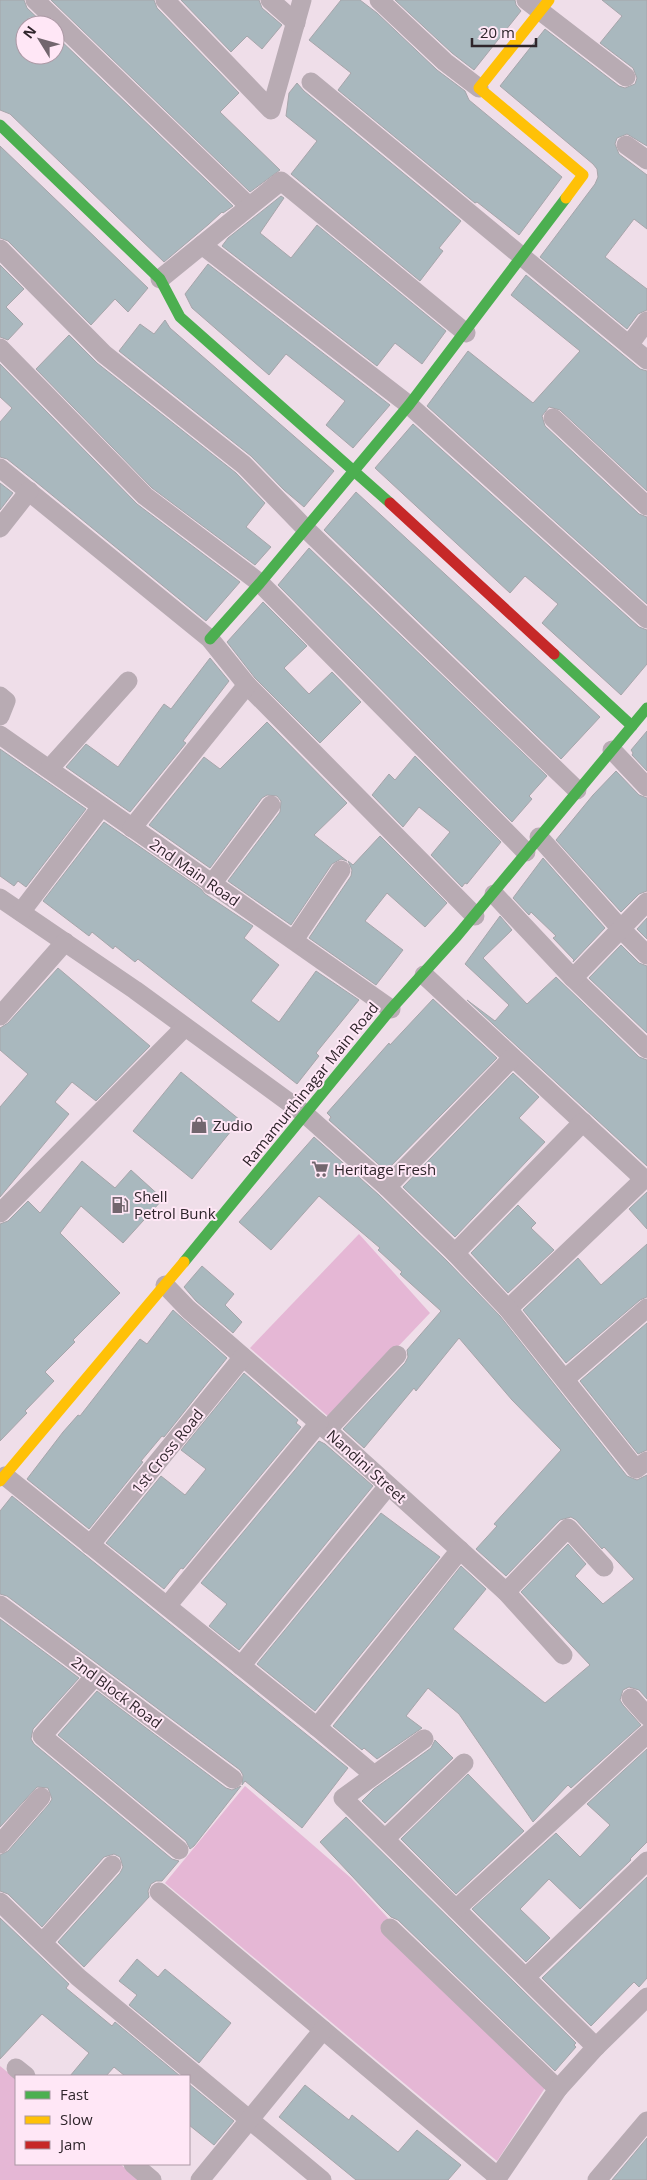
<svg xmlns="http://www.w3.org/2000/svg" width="647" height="2180" font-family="'Open Sans',sans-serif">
<rect width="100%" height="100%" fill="#efdee9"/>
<g fill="#e5b7d5">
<polygon points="359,1234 430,1313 330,1418 250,1348"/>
<polygon points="245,1786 351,1878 545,2088 497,2161 165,1883"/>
<polygon points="0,2066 16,2079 16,2164 120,2164 140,2180 0,2180"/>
</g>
<g fill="#a9b8be" stroke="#a6a5aa">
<polygon points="0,0 24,0 27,8 45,25 25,25 25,55 55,55 55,35 233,206 223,213 222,212 209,224 164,262 10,114 0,110"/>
<polygon points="51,0 154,0 157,8 239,93 220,112 280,170 250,192"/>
<polygon points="181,0 259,0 262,8 282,25 262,49 247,36 231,52"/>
<polygon points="341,0 360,0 377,13 437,70 465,91 469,100 562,177 519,235 477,202 475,203 338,90 351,73 309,40"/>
<polygon points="395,0 515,0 516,5 521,11 474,70 452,53"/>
<polygon points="602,0 647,0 647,146 627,134 617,138 615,144 619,154 647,175 647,229 634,219 605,257 647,289 647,310 638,314 627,329 540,257 595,184 598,177 597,169 593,164 500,86 545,29 619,86 625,88 635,84 637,78 633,68 600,43 622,16"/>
<polygon points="297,83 304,91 461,221 439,248 443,251 420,281 291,174 317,141 286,116 289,93"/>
<polygon points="0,146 148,288 128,312 115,299 91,325 8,241 0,238"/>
<polygon points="281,196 284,198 260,233 291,258 317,225 446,331 422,364 395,343 377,366 222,246 228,238"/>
<polygon points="208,264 390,405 353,448 326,425 345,401 286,354 269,375 192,308 185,294"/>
<polygon points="0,265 24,289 6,307 23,324 8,340 0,337"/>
<polygon points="526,275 640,369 647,371 647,491 560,410 549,407 542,416 545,426 639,514 647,517 647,604 427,406 468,351 533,403 580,351 511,295"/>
<polygon points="165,320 170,328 334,471 304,507 284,490 251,456 119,351 140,324 154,334"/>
<polygon points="69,335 97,363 236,473 265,503 246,527 271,547 255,565 152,488 36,369"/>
<polygon points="0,364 137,504 240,582 206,621 36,482 7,459 0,457 0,422 12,408 0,397"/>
<polygon points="413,424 639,627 647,630 647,664 621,695 542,623 558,604 525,576 510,593 375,468"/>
<polygon points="0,483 13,493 0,510"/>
<polygon points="356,492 600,717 561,759 324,530"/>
<polygon points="309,548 547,776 529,796 532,799 512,822 278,585"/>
<polygon points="263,602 307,646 284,668 309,694 332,672 361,702 320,743 255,678 227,642"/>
<polygon points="210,658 229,681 183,741 186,743 130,812 66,767 86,744 118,767 164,704 171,709"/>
<polygon points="267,722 347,803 314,835 347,861 341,859 332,864 291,925 228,881 280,812 281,801 277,796 267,795 262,798 210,868 149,825 204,757 220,769"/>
<polygon points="647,731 647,771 632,755 633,753 631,750"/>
<polygon points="0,749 86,809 26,887 18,881 14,886 0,876"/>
<polygon points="415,756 501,842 467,884 465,883 462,887 431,855 450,832 419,807 403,827 372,795 389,774 395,780"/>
<polygon points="616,771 639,795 647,798 647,891 639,894 621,912 556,840 593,795"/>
<polygon points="104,822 201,889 205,894 253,926 244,938 279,965 251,1001 279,1022 316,971 359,1000 316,1053 319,1056 297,1084 138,959 135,962 115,946 113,949 92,932 89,936 43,901"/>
<polygon points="380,836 447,903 425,927 387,893 365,921 403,950 376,985 309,938 351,876 352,870 348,861 353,865"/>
<polygon points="543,858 605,928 573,962 574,960 553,938 556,936 531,912 529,915 513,898"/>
<polygon points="500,916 512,930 483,958 527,1004 556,977 639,1057 647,1060 647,1166 467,1000 495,1021 509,1005 465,964"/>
<polygon points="647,918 647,939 637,929"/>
<polygon points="621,945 639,963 647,966 647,1033 589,978"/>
<polygon points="58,968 150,1046 96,1101 72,1082 55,1102 69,1114 0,1197 0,1107 28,1074 0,1050 0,1028 8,1023"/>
<polygon points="433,999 497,1058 386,1171 329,1120 331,1117 327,1113 389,1043 390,1045"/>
<polygon points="181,1072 240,1120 192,1179 133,1131"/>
<polygon points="513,1073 539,1097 519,1118 545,1142 455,1237 403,1187"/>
<polygon points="314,1137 379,1195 447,1261 500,1316 627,1476 637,1480 647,1475 647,1699 639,1690 629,1687 623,1690 620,1700 623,1705 641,1725 571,1788 568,1785 533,1822 459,1714 428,1688 406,1716 422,1728 377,1759 364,1748 362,1750 333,1726 461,1566 486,1589 453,1629 545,1703 590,1665 521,1592 568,1544 586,1564 575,1576 603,1604 634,1579 604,1547 602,1549 576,1520 571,1517 560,1520 506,1576 476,1549 497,1526 494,1524 561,1450 512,1400 459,1338 416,1391 414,1388 364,1448 343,1429 405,1363 408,1357 407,1350 441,1311 400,1274 402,1272 378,1250 380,1248 319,1196 271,1250 239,1222"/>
<polygon points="82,1161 115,1188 131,1170 163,1199 123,1243 81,1206 60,1233 120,1293 73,1340 75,1342 45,1372 54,1381 25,1411 27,1413 0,1441 0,1224 8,1221 28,1201 40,1213"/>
<polygon points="647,1192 647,1229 629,1209"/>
<polygon points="518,1205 536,1223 531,1228 554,1250 508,1293 471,1253"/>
<polygon points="647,1244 647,1297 640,1300 566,1363 523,1310 578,1258 601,1285"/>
<polygon points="202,1266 234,1294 225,1305 242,1322 233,1333 196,1301 184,1287"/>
<polygon points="173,1310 227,1358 164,1437 162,1436 141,1461 143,1462 89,1529 27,1479 63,1432 78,1415 80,1416 140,1339 147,1344"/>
<polygon points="647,1323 647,1450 638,1454 580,1381"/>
<polygon points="244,1373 298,1420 296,1423 301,1427 183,1569 181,1568 164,1589 106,1543 161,1476 185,1495 206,1469 181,1450"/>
<polygon points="319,1441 325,1444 373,1486 239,1650 209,1626 227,1604 201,1583"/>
<polygon points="12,1496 348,1768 302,1828 245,1781 242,1785 243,1775 240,1770 7,1596 0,1594 0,1511"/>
<polygon points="381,1513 440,1557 315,1711 257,1664"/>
<polygon points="0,1619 79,1678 33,1729 31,1739 34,1744 172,1859 179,1861 162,1881 156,1881 151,1884 148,1891 149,1897 84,1967 58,1942 120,1873 123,1867 120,1857 114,1854 104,1857 42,1927 8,1894 0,1891 0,1855 8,1851 49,1804 52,1799 48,1788 37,1787 0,1827"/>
<polygon points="97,1691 226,1788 232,1790 241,1786 194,1846 190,1849 186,1841 58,1735"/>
<polygon points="435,1740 453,1758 385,1823 362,1801 374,1789 431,1748"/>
<polygon points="647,1749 647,1842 630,1859 631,1860 580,1909 549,1879 520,1909 550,1938 526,1962 472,1909 556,1833 580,1857 610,1825 587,1804"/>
<polygon points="468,1774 524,1831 456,1894 401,1839"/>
<polygon points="346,1817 576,2043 574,2045 576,2047 555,2071 398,1920 391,1917 382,1908 320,1842"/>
<polygon points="647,1877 647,1978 639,1987 634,1982 591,2026 542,1978"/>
<polygon points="0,1918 69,1984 66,1988 112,2026 115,2022 180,2076 125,2076 114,2067 106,2076 70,2076 89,2053 42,2014 0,2059"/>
<polygon points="137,1959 158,1977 165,1969 231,2023 199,2063 129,2005 137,1995 119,1981"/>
<polygon points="189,2084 234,2121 214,2145 189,2125"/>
<polygon points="305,2085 349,2120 352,2115 398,2152 417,2130 461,2165 448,2180 356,2180 279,2117"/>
<polygon points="647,2138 647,2180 612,2180"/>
</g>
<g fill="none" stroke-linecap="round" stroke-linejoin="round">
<g stroke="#b8abb3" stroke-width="19">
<polyline points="35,0 249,206"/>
<polyline points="165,0 271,110 302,0"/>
<polyline points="270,0 296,23"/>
<polyline points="379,0 445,62 479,88"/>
<polyline points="526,0 626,77"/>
<polyline points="311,82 647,360"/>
<polyline points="626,145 647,160"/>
<polyline points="202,245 409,405 647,619"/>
<polyline points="0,249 104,354 244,465 306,529 577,790"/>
<polyline points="160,279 281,181 466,333"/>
<polyline points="629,345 647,321"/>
<polyline points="0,348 145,496 260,583 526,852"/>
<polyline points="553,418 647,506"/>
<polyline points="0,468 210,639 247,685 475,916"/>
<polyline points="0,528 29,491"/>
<polyline points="0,696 6,701 0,716"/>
<polyline points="0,735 391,1009"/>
<polyline points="612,750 647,787"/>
<polyline points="49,769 128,681"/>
<polyline points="132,828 247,685"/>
<polyline points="539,837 621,929 647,955"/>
<polyline points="211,885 271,805"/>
<polyline points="494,894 573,978 647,1049"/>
<polyline points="0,898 135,990 305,1114 387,1187"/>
<polyline points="21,912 101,807"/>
<polyline points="294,940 341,870"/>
<polyline points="424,975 644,1179 508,1309"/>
<polyline points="573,978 647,902"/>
<polyline points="0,1016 65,942"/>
<polyline points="512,1058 387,1187 455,1253 508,1309 636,1469 647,1461"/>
<polyline points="0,1213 185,1027"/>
<polyline points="455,1253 583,1122"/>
<polyline points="165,1285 188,1309 327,1430 460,1550 506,1592 563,1655"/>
<polyline points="565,1379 647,1308"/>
<polyline points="327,1430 397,1355"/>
<polyline points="5,1476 317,1727 374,1775"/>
<polyline points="90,1545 243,1357"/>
<polyline points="506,1592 568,1528 604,1567"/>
<polyline points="0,1605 233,1779"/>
<polyline points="167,1606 319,1423"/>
<polyline points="241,1666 388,1486"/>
<polyline points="95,1676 42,1736 179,1850"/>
<polyline points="631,1698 647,1716"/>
<polyline points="317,1727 460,1550"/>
<polyline points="424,1739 343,1798 596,2047"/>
<polyline points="385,1839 464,1763"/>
<polyline points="0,1844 41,1797"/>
<polyline points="159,1892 498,2177"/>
<polyline points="0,1902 78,1977 322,2180"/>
<polyline points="456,1909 647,1734"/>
<polyline points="390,1928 558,2089"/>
<polyline points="43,1942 112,1865"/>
<polyline points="526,1977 647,1861"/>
<polyline points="16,2068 26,2076"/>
<polyline points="133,2164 152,2180"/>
<polyline points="200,2180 323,2030"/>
<polyline points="496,2180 558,2089 596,2047 647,1997"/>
<polyline points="597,2180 647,2121"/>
</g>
<g stroke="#4caf50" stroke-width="11">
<polyline points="0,125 160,279 180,317 390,503"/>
<polyline points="210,639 260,583 409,405 566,198"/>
<polyline points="554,654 632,726"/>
<polyline points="184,1262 391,1009 457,936 647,708"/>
</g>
<g stroke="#ffc107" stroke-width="11">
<polyline points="549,0 479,88 583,175 566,198"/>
<polyline points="0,1481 184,1262"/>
</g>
<polyline stroke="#c62828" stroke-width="11" points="390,503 554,654"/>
</g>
<defs>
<g id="shop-bare" transform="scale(1.35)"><path d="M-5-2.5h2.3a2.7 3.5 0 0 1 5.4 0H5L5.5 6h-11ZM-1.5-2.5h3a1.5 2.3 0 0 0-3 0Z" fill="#72666e" stroke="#ffe7f6" stroke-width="2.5" paint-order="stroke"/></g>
<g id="supermarket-bare" transform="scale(1.35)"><path d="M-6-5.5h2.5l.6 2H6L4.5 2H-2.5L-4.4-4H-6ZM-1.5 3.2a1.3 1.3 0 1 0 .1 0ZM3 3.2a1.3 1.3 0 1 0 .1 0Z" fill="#72666e" stroke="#ffe7f6" stroke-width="2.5" paint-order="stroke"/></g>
<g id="fuel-bare" transform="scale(1.35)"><path d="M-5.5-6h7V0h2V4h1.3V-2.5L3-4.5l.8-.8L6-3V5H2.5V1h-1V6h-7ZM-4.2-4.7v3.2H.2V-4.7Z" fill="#72666e" stroke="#ffe7f6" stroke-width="2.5" paint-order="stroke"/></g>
</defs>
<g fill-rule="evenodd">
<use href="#shop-bare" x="199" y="1125"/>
<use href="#supermarket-bare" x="320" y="1169"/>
<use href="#fuel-bare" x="120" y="1205"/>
</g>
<g text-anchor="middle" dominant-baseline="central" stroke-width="4" stroke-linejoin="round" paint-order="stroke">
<g font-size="15" fill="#2f252b" stroke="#ffe7f6">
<text transform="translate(195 872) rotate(35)">2nd Main Road</text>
<text transform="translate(310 1084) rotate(-51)">Ramamurthinagar Main Road</text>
<text transform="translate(167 1451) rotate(-51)">1st Cross Road</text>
<text transform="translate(367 1466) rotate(42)">Nandini Street</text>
<text transform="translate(117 1692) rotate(37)">2nd Block Road</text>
</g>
<g font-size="15" fill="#2f252b" stroke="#ffe7f6" text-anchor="start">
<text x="213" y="1125">Zudio</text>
<text x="334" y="1169">Heritage Fresh</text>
<text x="134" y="1196">Shell<tspan x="134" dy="17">Petrol Bunk</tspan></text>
</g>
</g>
<rect x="15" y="2075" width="175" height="90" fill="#ffe7f6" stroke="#ac99a5"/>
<rect x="25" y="2091" width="25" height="8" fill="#4caf50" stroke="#ac99a5"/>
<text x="60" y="2100" font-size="15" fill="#2f252b">Fast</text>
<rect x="25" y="2116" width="25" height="8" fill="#ffc107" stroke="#ac99a5"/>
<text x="60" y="2125" font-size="15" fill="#2f252b">Slow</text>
<rect x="25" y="2141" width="25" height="8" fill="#c62828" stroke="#ac99a5"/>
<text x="60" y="2150" font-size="15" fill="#2f252b">Jam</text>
<g transform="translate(40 40) rotate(307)"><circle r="24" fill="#ffe7f6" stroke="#ac99a5"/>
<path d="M0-4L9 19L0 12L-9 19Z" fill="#72666e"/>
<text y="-8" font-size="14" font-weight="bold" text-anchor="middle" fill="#2f252b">N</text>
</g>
<path d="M472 38v8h64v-8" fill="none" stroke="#2f252b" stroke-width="2.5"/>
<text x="480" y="38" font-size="15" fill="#2f252b" stroke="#ffe7f6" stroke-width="4" paint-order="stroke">20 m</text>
</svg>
